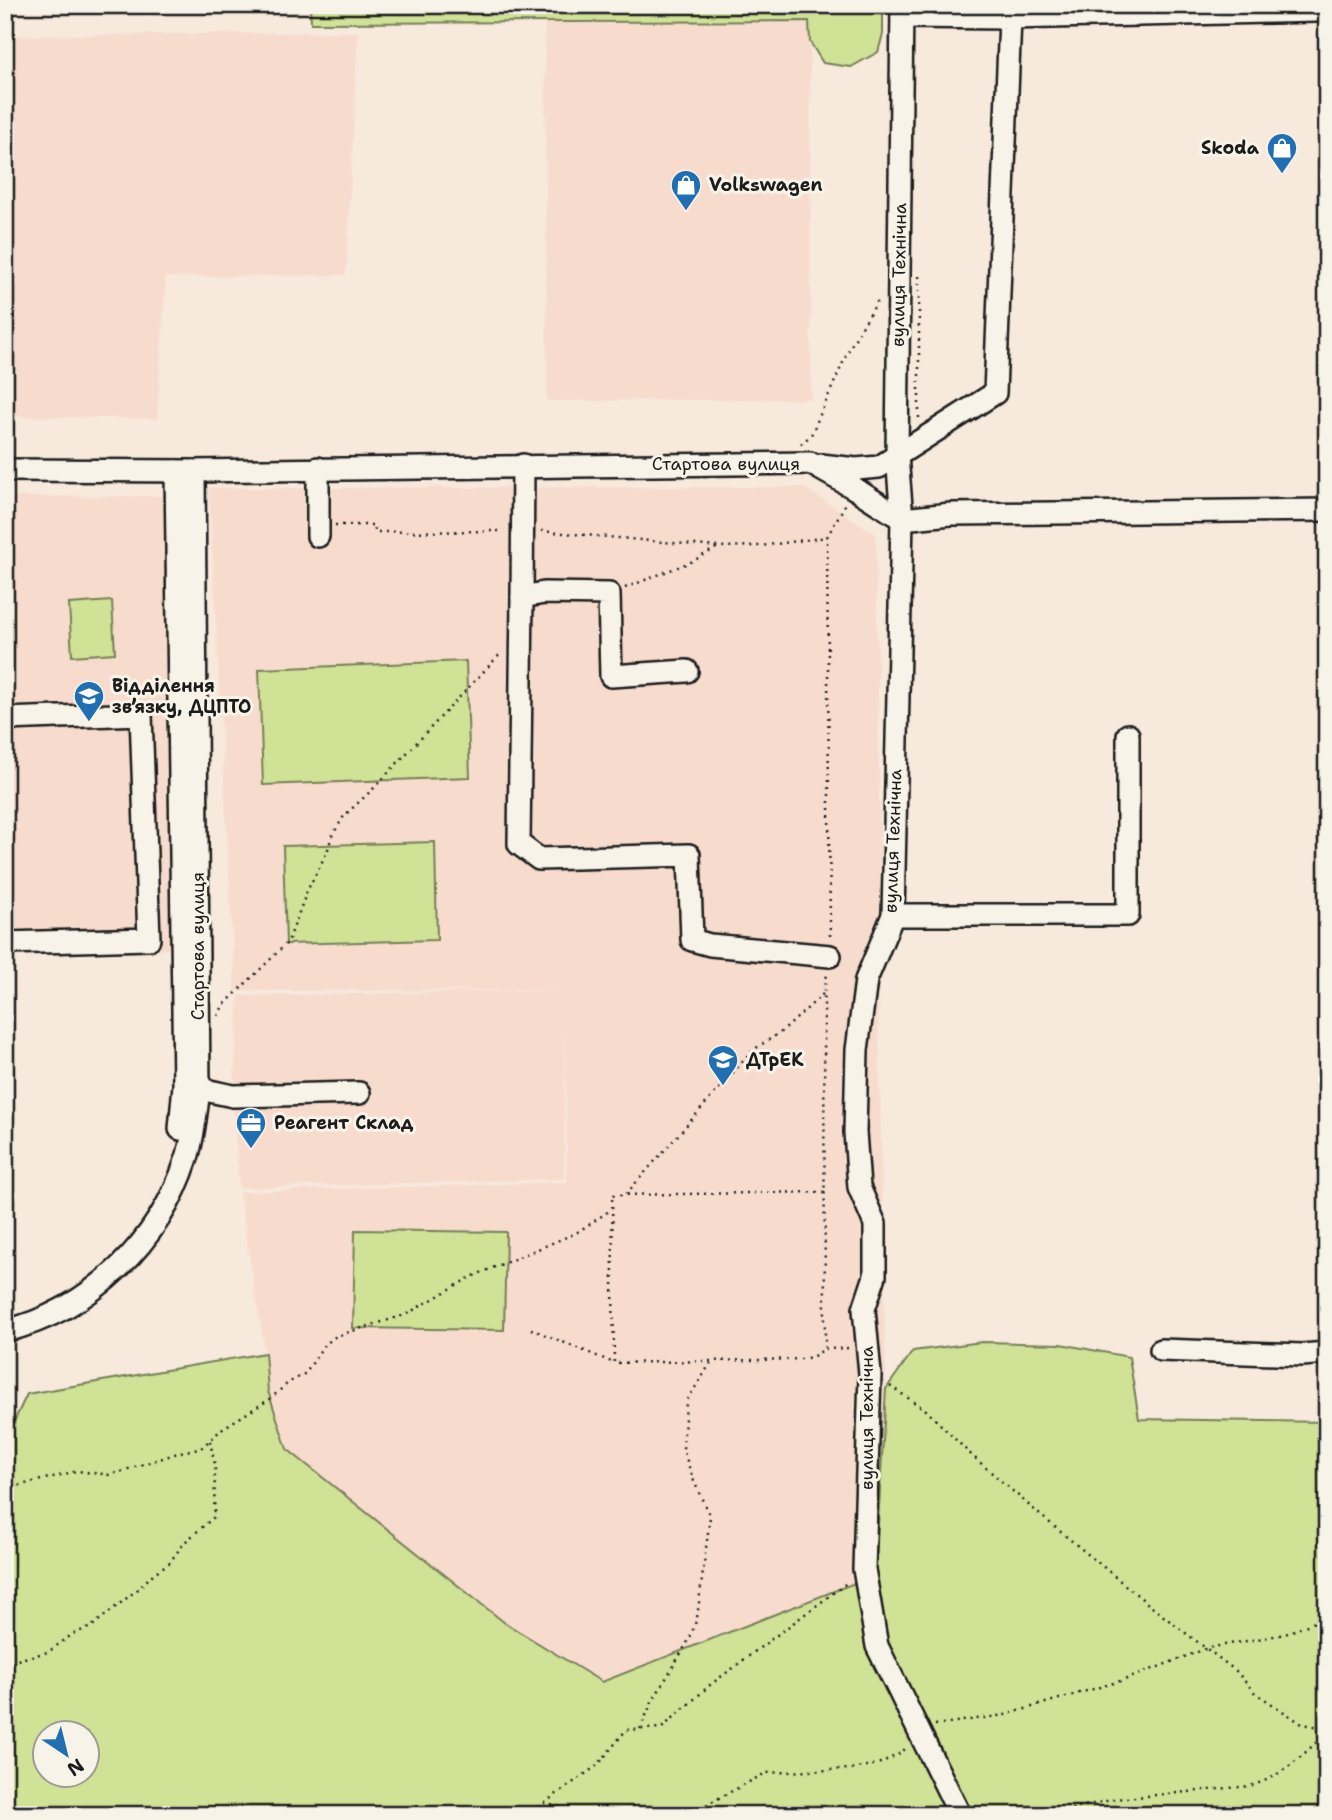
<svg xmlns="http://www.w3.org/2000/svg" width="1332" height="1820" font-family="'Shantell Sans',sans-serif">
<rect width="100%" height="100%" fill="#f7e9dc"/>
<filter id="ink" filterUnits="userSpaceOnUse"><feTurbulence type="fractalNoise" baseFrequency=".0143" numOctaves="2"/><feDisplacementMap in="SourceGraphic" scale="14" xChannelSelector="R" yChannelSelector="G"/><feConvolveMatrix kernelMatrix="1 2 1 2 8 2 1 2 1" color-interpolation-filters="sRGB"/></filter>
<g filter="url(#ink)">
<g fill="#f7dcce">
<polygon points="810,21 811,399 547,401 545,23"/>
<polygon points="358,32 346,275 166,277 157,419 5,416 5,36"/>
<polygon points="803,487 876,534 881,916 878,993 886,1389 876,1575 602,1682 505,1623 287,1449 268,1391 265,1353 239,1192 567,1182 565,1021 564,1179 239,1188 233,1096 239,996 564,990 235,991 209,488"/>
<polygon points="170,496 174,949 5,952 5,497"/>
</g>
<g fill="#d0e296" stroke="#767f59" stroke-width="2" fill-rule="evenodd">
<polygon points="310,5 883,5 883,34 878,52 851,67 823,63 810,42 809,21 311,23"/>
<polygon points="112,601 115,653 72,656 69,604"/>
<polygon points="466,661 470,777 263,785 259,669"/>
<polygon points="435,842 437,940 286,944 283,846"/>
<polygon points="355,1230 506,1232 504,1330 353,1328"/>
<path d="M982,1342L1061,1344L1129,1357L1139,1419L1327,1422V1815H5V1441L27,1394L265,1353L268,1391L287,1449L505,1623L602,1682L875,1575L886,1389L913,1351ZM46,1732H88V1774H46Z"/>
</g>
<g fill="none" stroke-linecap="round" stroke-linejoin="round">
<g stroke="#1c1c1c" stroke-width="26">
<g id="minor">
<polyline points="902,5 897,455 902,519 893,915 866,980 857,1050 855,1132 859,1187 875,1224 875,1276 864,1309 870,1374 864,1569 877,1646 960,1815"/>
<polyline points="1010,18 1317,11 1317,5"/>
<polyline points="523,465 522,597 544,593 609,594 611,676 687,671"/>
<polyline points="821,465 856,469 879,467 995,393 1010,18 902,17"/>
<polyline points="5,470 194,471 810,463 854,488 902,519 951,514 1327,510"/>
<polyline points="176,471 184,1085 180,1129"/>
<polyline points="318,536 318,468"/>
<polyline points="522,597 519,844 539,859 689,855 692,940 710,945 830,956"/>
<polyline points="5,719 141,714 149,939 5,943"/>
<polyline points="893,915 1128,915 1128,735"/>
<polyline points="186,1086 233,1096 359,1093"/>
<path d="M5,1331C91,1310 160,1242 187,1158C194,1136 196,1112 199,1090L194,471"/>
<polyline points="1161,1350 1302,1355 1327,1353"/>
</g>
</g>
<g stroke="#1c1c1c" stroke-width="2.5" stroke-dasharray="2 5" stroke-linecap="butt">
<polyline points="919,418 919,275"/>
<polyline points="801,444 811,435 850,347 880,297"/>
<polyline points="335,525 374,525 375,532 503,531"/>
<polyline points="541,531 718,547 761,546 827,537"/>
<polyline points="625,588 693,561 718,547"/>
<polyline points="830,936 827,537 846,503"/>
<polyline points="218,1016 223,1006 288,942 307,891 327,852 332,836 344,816 374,788 502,652"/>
<polyline points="825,1192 612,1195 614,1363 801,1359 812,1357 825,1349 824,993 827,974"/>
<polyline points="626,1194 753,1050 784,1030 824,993"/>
<polyline points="531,1329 614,1363"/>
<polyline points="825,1349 850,1348"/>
<polyline points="890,1386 926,1410 968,1452 1039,1514 1158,1612 1236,1671 1254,1692 1302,1724 1327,1728"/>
<polyline points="5,1489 77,1471 110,1475 184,1451 200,1449 223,1428 270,1399 288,1383 306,1373 323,1346 336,1336 405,1315 471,1277 576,1233 612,1209"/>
<polyline points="5,1666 20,1659 48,1652 73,1634 91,1627 138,1589 154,1573 169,1563 185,1542 214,1517 215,1466 210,1441"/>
<polyline points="935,1725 1005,1715 1127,1679 1208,1648 1285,1634 1327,1617"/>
<polyline points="640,1729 652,1702 690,1638 697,1618 710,1517 693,1479 683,1449 686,1402 712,1361"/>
<polyline points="544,1803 587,1815"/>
<polyline points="527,1815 598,1765 626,1730 662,1728 710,1685 848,1582"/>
<polyline points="687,1815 766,1773 850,1769 878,1764 903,1752 905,1748"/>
<path d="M1044,1815L1115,1799L1250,1786C1282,1777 1303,1755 1327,1732"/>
</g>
<use href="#minor" stroke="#f7f3e8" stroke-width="21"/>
</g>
</g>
<defs>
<g id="shop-pin" transform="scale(1.575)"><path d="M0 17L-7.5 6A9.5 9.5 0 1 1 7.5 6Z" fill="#1f6fb2" stroke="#f7f3e8"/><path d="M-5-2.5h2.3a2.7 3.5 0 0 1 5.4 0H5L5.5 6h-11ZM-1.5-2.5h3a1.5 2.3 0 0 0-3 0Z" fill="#fff"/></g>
<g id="university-pin" transform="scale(1.575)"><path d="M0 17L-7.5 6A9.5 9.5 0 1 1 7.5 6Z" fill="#1f6fb2" stroke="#f7f3e8"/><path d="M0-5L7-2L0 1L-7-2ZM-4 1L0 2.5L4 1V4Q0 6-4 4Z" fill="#fff"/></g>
<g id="office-pin" transform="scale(1.575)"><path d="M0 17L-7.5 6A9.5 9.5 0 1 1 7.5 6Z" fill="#1f6fb2" stroke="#f7f3e8"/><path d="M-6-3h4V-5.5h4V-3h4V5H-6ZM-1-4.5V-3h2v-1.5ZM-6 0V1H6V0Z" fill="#fff"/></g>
</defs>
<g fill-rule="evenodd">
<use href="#shop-pin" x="1282" y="148"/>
<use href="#shop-pin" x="686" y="185"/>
<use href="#university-pin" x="89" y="696"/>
<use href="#university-pin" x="723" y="1060"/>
<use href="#office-pin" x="251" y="1123"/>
</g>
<g text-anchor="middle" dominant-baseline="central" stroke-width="6" stroke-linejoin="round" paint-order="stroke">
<g font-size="18" font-weight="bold" fill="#1c1c1c" stroke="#f7f3e8" text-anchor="start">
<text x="1259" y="148" text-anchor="end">Skoda</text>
<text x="709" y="185">Volkswagen</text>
<text x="112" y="686">Відділення<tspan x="112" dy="21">зв’язку, ДЦПТО</tspan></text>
<text x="746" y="1060">ДТрЕК</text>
<text x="274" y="1123">Реагент Склад</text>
</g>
<g font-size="18" fill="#1c1c1c" stroke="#f7f3e8">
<text transform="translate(899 275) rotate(-89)">вулиця Технічна</text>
<text x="726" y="464">Стартова вулиця</text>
<text transform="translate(893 841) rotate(-88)">вулиця Технічна</text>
<text transform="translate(198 946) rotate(-90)">Стартова вулиця</text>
<text transform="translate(867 1418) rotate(-90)">вулиця Технічна</text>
</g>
</g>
<rect width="1332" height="1820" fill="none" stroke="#f7f3e8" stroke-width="28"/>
<rect x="14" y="14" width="1304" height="1792" fill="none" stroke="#1c1c1c" stroke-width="2.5" filter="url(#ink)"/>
<g transform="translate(66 1754) rotate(145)"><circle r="33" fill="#f7f3e8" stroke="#9f9d96" stroke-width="2"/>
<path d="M0-5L12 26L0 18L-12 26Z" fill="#1f6fb2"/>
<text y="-10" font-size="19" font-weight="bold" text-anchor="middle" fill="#1c1c1c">N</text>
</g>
</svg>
